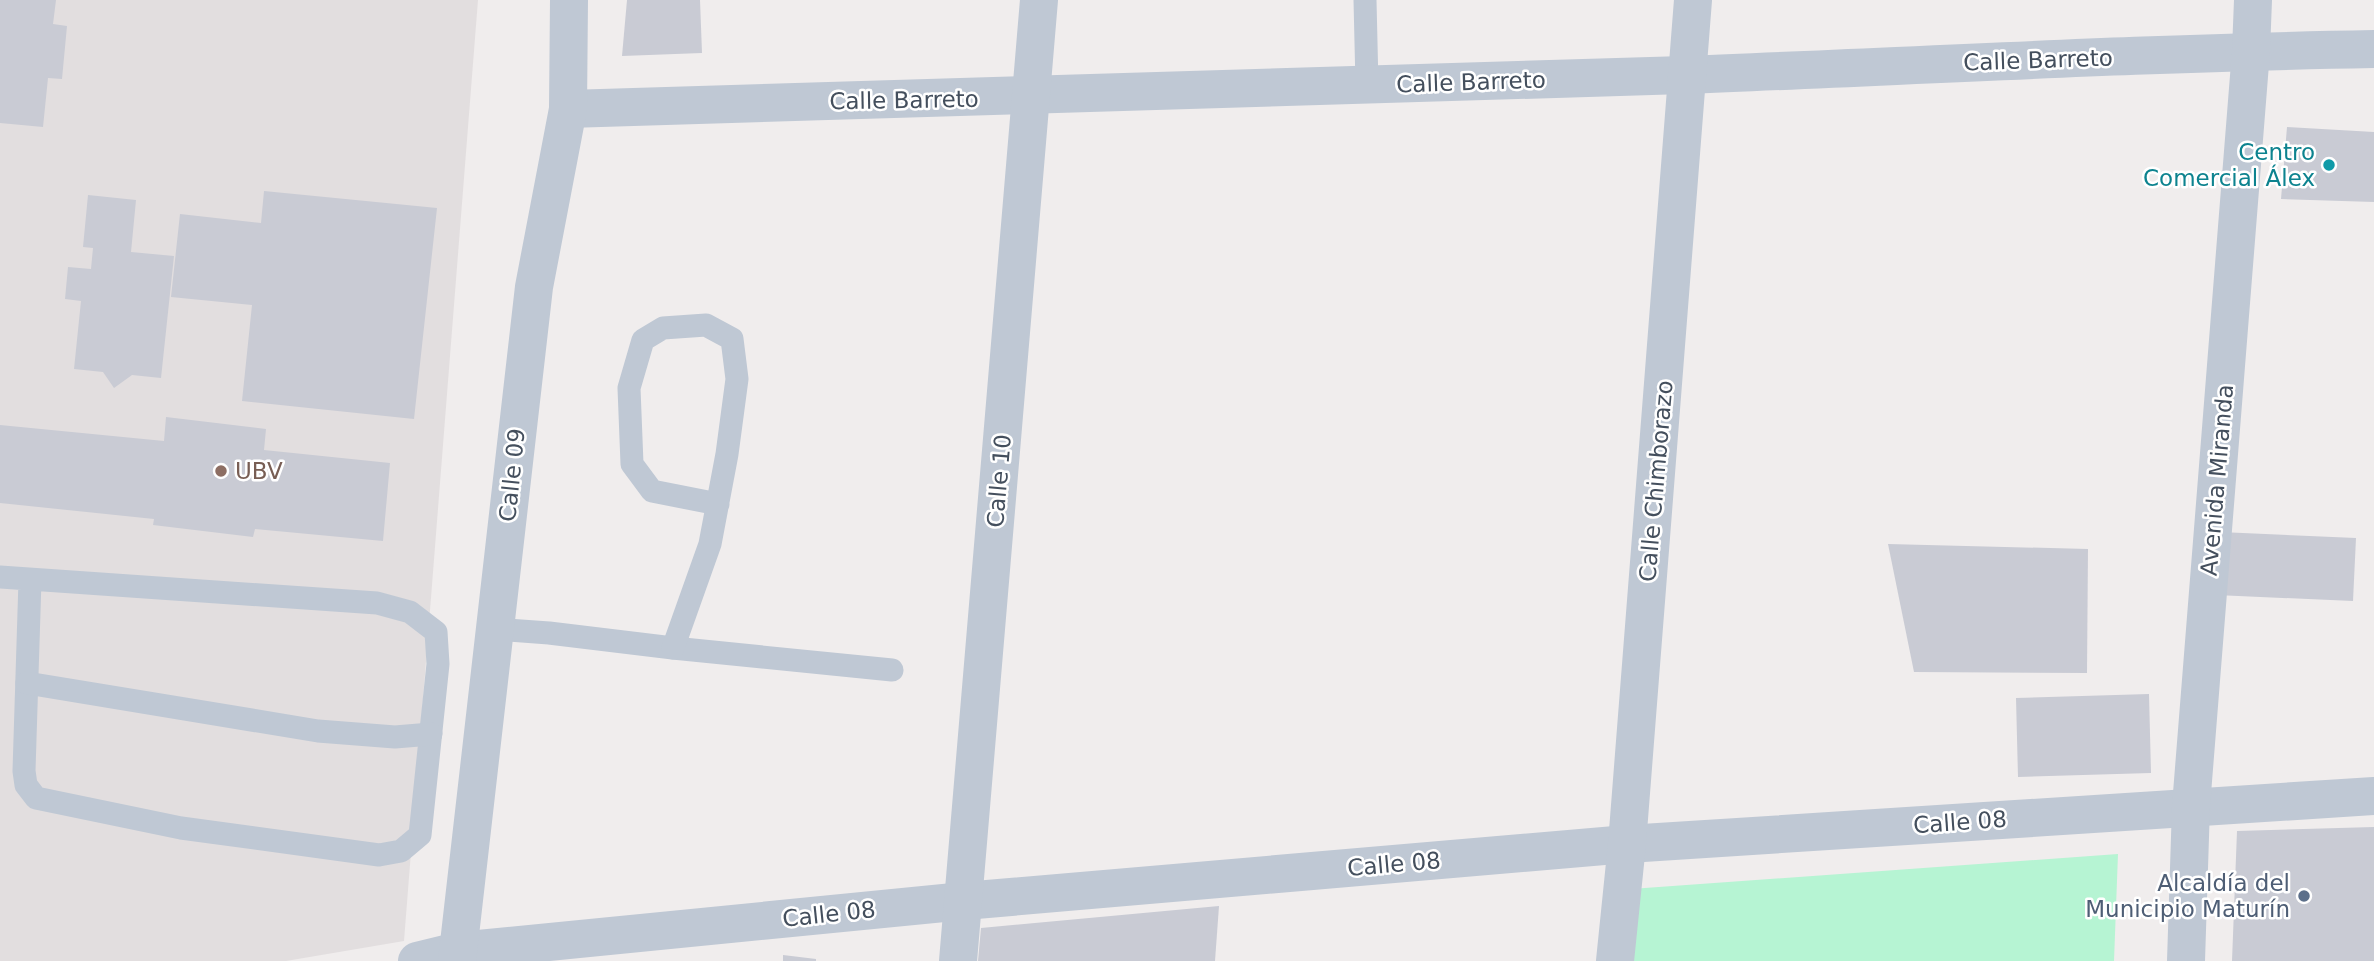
<svg xmlns="http://www.w3.org/2000/svg" width="2374" height="961" font-family="'DejaVu Sans',sans-serif">
<rect width="100%" height="100%" fill="#f0eded"/>
<polygon fill="#e2dedf" points="0,0 478,0 404,941 286,961 0,961"/>
<polygon fill="#b6f4d3" points="2118,854 2114,961 1608,961 1617,890"/>
<g fill="#c9cbd4">
<polygon points="0,0 56,0 53,24 67,26 62,79 48,78 43,127 0,123"/>
<polygon points="627,0 700,0 702,53 622,56"/>
<polygon points="2287,127 2374,132 2374,202 2281,199"/>
<polygon points="264,191 437,208 414,419 242,401 252,305 171,297 180,214 261,223"/>
<polygon points="88,195 136,200 131,252 174,256 161,378 132,375 114,388 103,372 74,369 81,301 65,299 68,267 91,269 93,248 83,247"/>
<polygon points="166,417 266,429 264,450 390,463 383,541 255,529 253,537 153,525 154,519 0,503 0,425 164,441"/>
<polygon points="2220,532 2356,538 2353,601 2216,595"/>
<polygon points="1888,544 2088,549 2087,673 1914,672"/>
<polygon points="2149,694 2151,773 2018,777 2016,698"/>
<polygon points="2374,827 2374,961 2232,961 2237,831"/>
<polygon points="1219,906 1215,961 978,961 981,928"/>
<polygon points="783,955 816,959 816,961 783,961"/>
</g>
<g fill="none" stroke-linecap="round" stroke-linejoin="round">
<g stroke="#bfc8d4" stroke-width="23">
<polyline points="1365,0 1367,85"/>
<polyline points="0,577 377,603 410,612 436,632 438,664 420,835 401,851 379,855 181,828 36,798 26,785 24,771 30,580"/>
<polyline points="495,629 549,633 673,648 892,670"/>
<polyline points="673,648 710,544 727,454 737,379 732,339 706,325 663,328 643,340 629,388 632,464 652,491 718,504"/>
<polyline points="27,683 318,731 395,737 431,734"/>
</g>
<g stroke="#bfc8d4" stroke-width="38">
<path d="M568,109C940,100 1312,88 1684,75C1914,66 2144,53 2374,49"/>
<polyline points="417,961 458,951 964,901 1627,844 2374,796"/>
<polyline points="457,961 534,287 568,109 569,0"/>
<polyline points="958,961 1039,0"/>
<polyline points="1615,961 1627,844 1693,0"/>
<polyline points="2186,961 2191,806 2251,51 2253,0"/>
</g>
</g>
<circle fill="#0f9aa8" stroke="#fff" stroke-width="2.5" cx="2329" cy="165" r="7"/>
<circle fill="#8d6e63" stroke="#fff" stroke-width="2.5" cx="221" cy="471" r="7"/>
<circle fill="#5c6f8a" stroke="#fff" stroke-width="2.5" cx="2304" cy="896" r="7"/>
<g text-anchor="middle" dominant-baseline="central" stroke-width="5" stroke-linejoin="round" paint-order="stroke">
<g font-size="23" fill="#444f5d" stroke="#fff">
<text transform="translate(2038 60) rotate(-2)">Calle Barreto</text>
<text transform="translate(1471 82) rotate(-2)">Calle Barreto</text>
<text transform="translate(904 100) rotate(-1)">Calle Barreto</text>
<text transform="translate(512 475) rotate(-84)">Calle 09</text>
<text transform="translate(2217 480) rotate(-85)">Avenida Miranda</text>
<text transform="translate(999 481) rotate(-85)">Calle 10</text>
<text transform="translate(1656 481) rotate(-85)">Calle Chimborazo</text>
<text transform="translate(1960 822) rotate(-4)">Calle 08</text>
<text transform="translate(1394 864) rotate(-5)">Calle 08</text>
<text transform="translate(829 914) rotate(-6)">Calle 08</text>
</g>
<g font-size="23" fill="#0d838f" stroke="#fff" text-anchor="end">
<text x="2315" y="152">Centro<tspan x="2315" dy="26">Comercial Álex</tspan></text>
</g>
<g font-size="23" fill="#785e54" stroke="#fff" text-anchor="start">
<text x="235" y="471">UBV</text>
</g>
<g font-size="23" fill="#4e5e75" stroke="#fff" text-anchor="end">
<text x="2290" y="883">Alcaldía del<tspan x="2290" dy="26">Municipio Maturín</tspan></text>
</g>
</g>
</svg>
